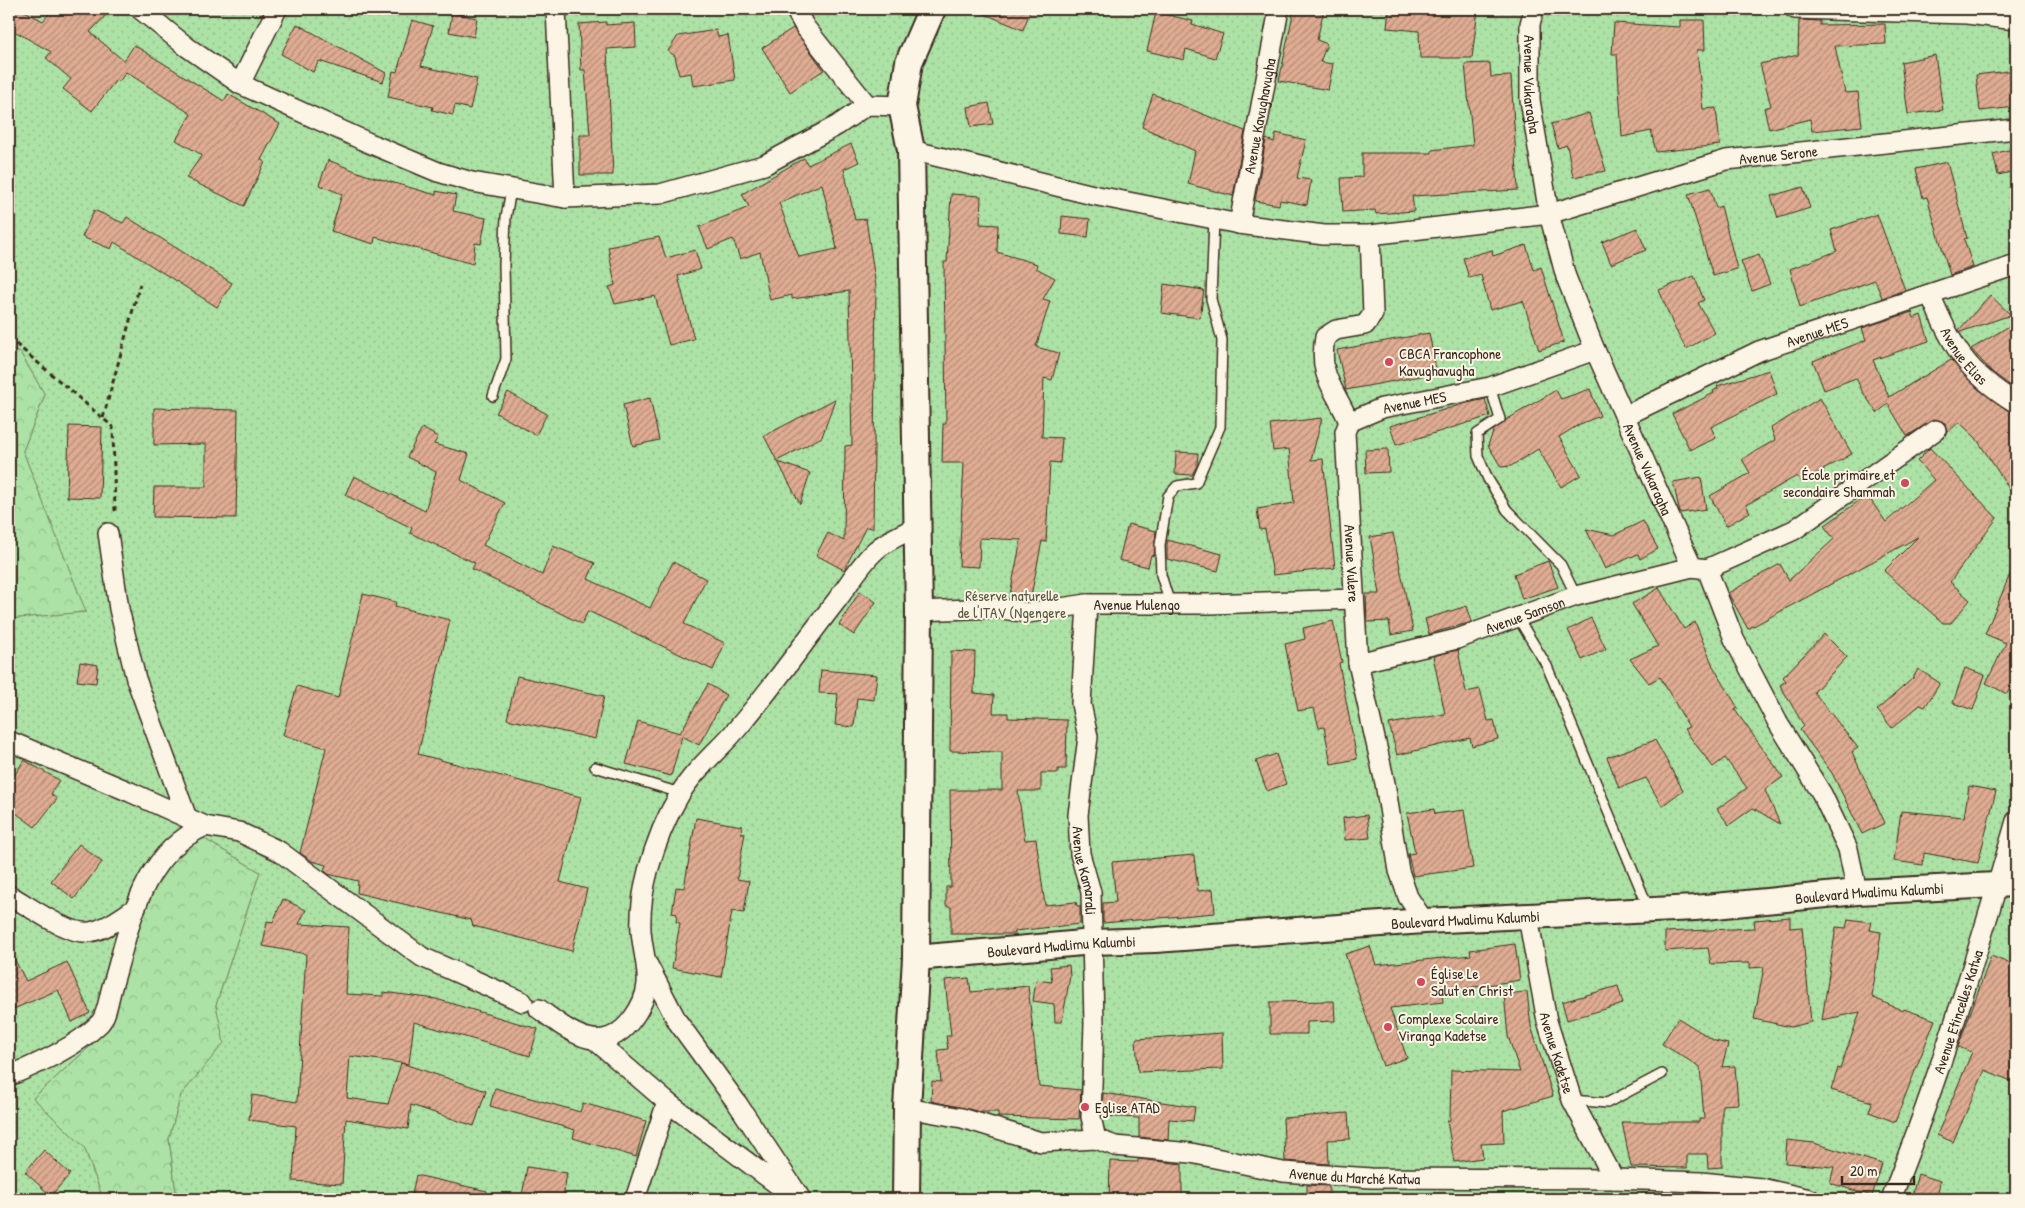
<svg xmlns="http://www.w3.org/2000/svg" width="2025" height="1208" font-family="'Patrick Hand',sans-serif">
<defs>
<pattern id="forest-crowns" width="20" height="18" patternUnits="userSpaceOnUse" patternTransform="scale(1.25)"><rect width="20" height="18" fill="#ace2a5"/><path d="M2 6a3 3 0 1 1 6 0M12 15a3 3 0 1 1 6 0" fill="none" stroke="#95c28e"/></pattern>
<pattern id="park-dots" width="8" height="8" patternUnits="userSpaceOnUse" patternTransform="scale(1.25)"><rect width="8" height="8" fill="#ace2a5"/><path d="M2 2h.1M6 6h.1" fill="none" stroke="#95c28e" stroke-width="1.8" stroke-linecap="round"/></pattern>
<pattern id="building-hatch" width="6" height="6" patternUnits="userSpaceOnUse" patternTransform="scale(1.25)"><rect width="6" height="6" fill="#dfac92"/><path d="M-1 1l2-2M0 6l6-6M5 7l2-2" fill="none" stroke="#b68c77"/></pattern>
</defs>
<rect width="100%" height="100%" fill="#fcf5e5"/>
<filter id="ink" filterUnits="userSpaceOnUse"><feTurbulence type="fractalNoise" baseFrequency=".02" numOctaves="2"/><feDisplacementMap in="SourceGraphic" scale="10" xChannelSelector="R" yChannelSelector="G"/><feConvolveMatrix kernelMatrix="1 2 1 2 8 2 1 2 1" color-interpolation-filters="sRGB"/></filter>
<g filter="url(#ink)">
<g fill="url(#forest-crowns)" stroke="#748662">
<polygon points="9,349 20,352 45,395 23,451 87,612 9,619"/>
<polygon points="203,838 260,872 216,1005 225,1043 181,1095 169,1139 177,1199 103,1199 84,1147 33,1098 97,1040 150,884 194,840"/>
</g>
<polygon fill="url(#park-dots)" stroke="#748662" points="9,9 2016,9 2016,1199 177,1199 169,1139 181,1095 224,1043 216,1005 260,872 203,838 193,840 150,884 116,989 97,1040 33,1098 84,1147 103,1199 9,1199 9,619 86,612 23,451 45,395 20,352 9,349"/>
<g fill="url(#building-hatch)" stroke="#3b2a1e" fill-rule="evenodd">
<polygon points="9,9 21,9 43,21 53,9 112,9 90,32 124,61 134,45 224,101 228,94 280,124 261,160 265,162 244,206 186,178 202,155 176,140 191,114 126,72 119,82 116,80 92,111 63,89 71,79 46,58 51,52 9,28"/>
<polygon points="973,9 1031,9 1023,30"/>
<polygon points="1294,9 1324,9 1317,40 1327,44 1320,62 1333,64 1328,90 1279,81"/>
<polygon points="1389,9 1478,9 1472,58 1420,58 1419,31 1387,28"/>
<polygon points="1156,12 1193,21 1192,24 1223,34 1215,58 1186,49 1184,60 1147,51"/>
<polygon points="452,13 477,18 474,37 449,32"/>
<polygon points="412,20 433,26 421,66 477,79 470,109 455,105 453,115 432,110 433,107 388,97 393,71 397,72"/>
<polygon points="1680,20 1704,20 1705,50 1697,50 1703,109 1716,108 1720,145 1656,152 1651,131 1622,137 1617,54 1612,54 1614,23 1680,27"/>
<polygon points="1799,20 1820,21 1820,25 1885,24 1886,44 1835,46 1845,93 1858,92 1862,126 1812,131 1810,119 1769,129 1764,108 1771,106 1760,64 1798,55"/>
<polygon points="606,22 606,25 635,23 636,47 607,49 613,175 580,175 580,135 590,135 585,70 581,70 579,24"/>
<polygon points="297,24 386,73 383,82 319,61 313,72 281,54"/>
<polygon points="793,28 824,70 790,92 762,48"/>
<polygon points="716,30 718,37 728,35 735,80 693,86 691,73 679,75 675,56 668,51 678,36"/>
<polygon points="1935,55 1943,110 1908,114 1901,62"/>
<polygon points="1490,63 1491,77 1511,76 1518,190 1412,196 1414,211 1376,214 1375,210 1343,212 1341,178 1362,177 1362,153 1432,153 1432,150 1473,145 1465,64"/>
<polygon points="2016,70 2016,107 1980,111 1976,75"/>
<polygon points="1153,94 1245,131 1233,196 1188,184 1195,151 1142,127"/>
<polygon points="989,103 993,124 971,127 968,107"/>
<polygon points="1589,113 1606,171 1573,177 1567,145 1558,148 1551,124"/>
<polygon points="1276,133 1306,140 1297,178 1311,180 1307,205 1280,200 1279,205 1255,201 1266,139 1274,142"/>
<path d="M851,144L859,162L844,169L855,220L866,219L876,287L873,528L866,527L844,570L816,555L828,533L844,541L845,446L852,445L849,291L792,299V295L770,300L760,252L740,259L733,239L708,249L699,227L749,207L742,194L804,158L808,165ZM822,184L837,249L799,257L779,203Z"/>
<polygon points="2016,148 2016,171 1998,175 1993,154"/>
<polygon points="328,160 363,174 436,195 436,191 456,195 453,211 486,218 481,244 475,243 473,264 375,237 374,244 331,231 342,194 319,185"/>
<polygon points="1947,162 1967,238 1964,239 1973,267 1950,275 1927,197 1923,198 1916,169"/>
<polygon points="1803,187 1810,208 1778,218 1771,196"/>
<polygon points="1710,188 1716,208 1721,206 1737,269 1713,276 1688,194"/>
<polygon points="951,194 981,196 980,224 998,225 997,252 1037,264 1036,268 1055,278 1043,299 1050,301 1036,347 1059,353 1052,380 1044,378 1042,437 1062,438 1060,463 1050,462 1046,542 1042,541 1030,601 1009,599 1021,540 980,538 979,567 959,566 964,463 942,463 943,424 946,424 944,262 947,262"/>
<polygon points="94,210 123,223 127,217 232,283 217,307 114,242 111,249 82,237"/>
<polygon points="1877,214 1905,290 1882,298 1875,280 1800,307 1790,269 1837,251 1831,230"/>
<polygon points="1062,216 1090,219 1088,237 1061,234"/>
<polygon points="1637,228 1646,250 1611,264 1602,242"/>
<polygon points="659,237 666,258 695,250 701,269 678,276 694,339 669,345 655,296 615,304 609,287 615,285 608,247"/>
<polygon points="1526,245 1534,270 1541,267 1564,342 1539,350 1523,301 1490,310 1481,275 1469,278 1463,258 1492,250 1493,256"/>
<polygon points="1759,255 1770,284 1752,291 1741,261"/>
<polygon points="1694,276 1704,300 1698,303 1715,333 1686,349 1674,327 1659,290"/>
<polygon points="1164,284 1204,290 1200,318 1161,313"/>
<polygon points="1990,295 2011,315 1960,332 1959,330"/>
<polygon points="1912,312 1914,318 1921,315 1929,341 1873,360 1889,397 1951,360 1978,389 2010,412 2016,414 2016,499 1976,438 1959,422 1947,433 1945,423 1935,419 1907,436 1888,404 1877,413 1862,391 1856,378 1824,390 1813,361 1866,340 1862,328"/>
<polygon points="2016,322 2016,390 1992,372 1971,349"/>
<polygon points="1429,333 1437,373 1346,390 1337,350"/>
<polygon points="1769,370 1777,394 1711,427 1716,438 1690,450 1672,414 1714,393 1713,391 1718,388 1717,386"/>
<polygon points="1590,389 1600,416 1580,424 1559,437 1581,475 1561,487 1538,449 1511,466 1501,467 1488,445 1494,430 1506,420 1556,390 1561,399"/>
<polygon points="508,392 547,414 536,435 496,413"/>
<polygon points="650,398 659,440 633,446 623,405"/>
<polygon points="1820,398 1852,454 1801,482 1797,476 1746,505 1750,512 1726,526 1710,496 1750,473 1742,459 1775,440 1771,428"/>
<polygon points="835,399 822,437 777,461 764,436"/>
<polygon points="1485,399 1490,416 1396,445 1390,426 1463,404"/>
<polygon points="154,408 238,410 236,518 153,517 154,487 206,487 206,444 154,445"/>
<polygon points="1322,418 1311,460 1323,459 1335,568 1273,575 1265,529 1260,530 1257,509 1294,503 1289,449 1273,451 1270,424"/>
<polygon points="69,426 102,427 100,498 67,497"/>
<polygon points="422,428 438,437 434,444 469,454 461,480 505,503 483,545 542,575 553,546 595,563 588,579 650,608 673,562 706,579 684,624 725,643 713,670 588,611 582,624 472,569 475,563 410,533 412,528 345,495 354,476 425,511 436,472 407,457"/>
<polygon points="1930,448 1997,518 1950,582 1970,600 1951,623 1943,623 1884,571 1918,537 1748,629 1728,593 1780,564 1789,580 1834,539 1824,526 1867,495 1886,522 1934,480 1917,461"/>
<polygon points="1388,449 1389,472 1366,473 1365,450"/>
<polygon points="1176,452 1198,453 1197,465 1192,475 1175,474"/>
<polygon points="778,462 810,473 800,504"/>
<polygon points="1701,477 1706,509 1680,513 1673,482"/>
<polygon points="1643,521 1658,549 1640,559 1638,554 1605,569 1586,529 1614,535"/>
<polygon points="1128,524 1156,531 1154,556 1151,555 1148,567 1119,560"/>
<polygon points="1393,533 1413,631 1391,635 1389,621 1367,622 1366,594 1380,594 1370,537"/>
<polygon points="1167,540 1222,554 1218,571 1167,559"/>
<polygon points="2016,560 2016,676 2007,694 1986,683 2006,643 1985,634"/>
<polygon points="1548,561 1558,587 1522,599 1514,574"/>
<polygon points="1659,588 1684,629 1695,622 1713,666 1738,708 1735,710 1783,777 1765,790 1780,824 1753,808 1729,825 1717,809 1747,788 1725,758 1713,767 1684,729 1689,727 1660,677 1649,683 1630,659 1658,646 1632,604"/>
<polygon points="860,591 876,602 854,635 839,625"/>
<polygon points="363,594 396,602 395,606 450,620 418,754 581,797 560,882 587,889 572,951 473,926 471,920 357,893 358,881 328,874 324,870 326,865 312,861 300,853 326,748 283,735 297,686 338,698"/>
<polygon points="1467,606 1472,622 1429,634 1425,619"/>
<polygon points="1591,618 1606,649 1582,660 1568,630"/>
<polygon points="1333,621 1342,662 1339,663 1357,759 1331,764 1324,727 1319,728 1314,708 1298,711 1285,644 1305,639 1303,628"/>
<polygon points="1824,634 1847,657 1814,692 1858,748 1852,752 1885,823 1862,834 1832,773 1800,730 1804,726 1780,685 1786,681 1783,677"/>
<polygon points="1458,650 1466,692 1480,689 1488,721 1494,720 1498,739 1472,746 1470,738 1397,755 1389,724 1445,714 1433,656"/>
<polygon points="951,651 975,652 974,693 994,695 993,713 1008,713 1008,718 1067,720 1066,769 1058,769 1058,773 1041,773 1041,791 1018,791 1025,840 1036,839 1045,905 1076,902 1077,906 1080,906 1080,924 1015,931 1015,934 951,934 951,907 946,906 946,887 951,887 950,790 1002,790 1002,752 950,751"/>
<polygon points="80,662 98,665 96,683 77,681"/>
<polygon points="1965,668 1985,675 1973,710 1953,703"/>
<polygon points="1918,669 1940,683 1925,707 1920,705 1892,728 1877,710 1913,678"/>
<polygon points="821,670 877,675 874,700 857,698 854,727 835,725 838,694 819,693"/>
<polygon points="517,676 604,696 595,739 507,719"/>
<polygon points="708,684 726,695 699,745 682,736 671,776 626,764 638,721 680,733"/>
<polygon points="1655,740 1683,790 1662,806 1646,778 1619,788 1607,757"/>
<polygon points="1276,754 1286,784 1267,791 1256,761"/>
<polygon points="24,760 59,780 51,794 57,799 35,827 9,808 9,784"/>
<polygon points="1969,786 1996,791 1978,863 1924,853 1923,865 1894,861 1901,811 1964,817"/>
<polygon points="1434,809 1435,814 1464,810 1473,868 1413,876 1408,854 1415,853 1407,813"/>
<polygon points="1367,815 1370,838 1345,840 1343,818"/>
<polygon points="696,818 742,826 741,833 745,833 737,879 749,881 744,913 732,911 721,977 672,968 680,923 676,922 677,914 672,913 676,887 684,888"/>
<polygon points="79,844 102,862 74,899 51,881"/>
<polygon points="1194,855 1198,891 1213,889 1215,913 1103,923 1103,903 1116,902 1112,862"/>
<polygon points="283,899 306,910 299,924 349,927 346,994 383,996 383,992 436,999 538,1029 530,1056 414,1022 409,1064 350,1056 347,1098 388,1104 401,1063 486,1091 474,1126 411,1105 408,1129 346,1119 342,1184 293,1181 296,1126 249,1120 252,1095 297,1102 306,954 263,946 267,921 273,922"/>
<polygon points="1790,917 1790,928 1802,927 1811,1022 1791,1027 1754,1019 1764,967 1750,968 1750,963 1711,964 1708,948 1665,951 1665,932 1755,928 1754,920"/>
<polygon points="1848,919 1871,922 1869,930 1881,932 1872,997 1903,1011 1904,1009 1935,1020 1895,1122 1869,1112 1872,1102 1831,1090 1838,1068 1840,1069 1860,1012 1822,1020 1836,927 1846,928"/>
<polygon points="1515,944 1520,980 1442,992 1443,1002 1390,1008 1407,1058 1383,1066 1345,954 1370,946 1376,965 1471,955 1470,950"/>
<polygon points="9,949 26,981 67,962 90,1013 72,1022 58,990 9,1011"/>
<polygon points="1991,956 2016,966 2016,1083 1985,1070 1953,1142 1937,1135 1972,1052 1958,1047"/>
<polygon points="1069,965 1070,976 1062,1022 1055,1022 1054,1004 1033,1001 1036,980 1052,982 1050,967"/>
<polygon points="969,978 971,992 1028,986 1039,1086 1081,1090 1079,1119 998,1117 998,1112 981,1112 931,1101 932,1081 941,1082 938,1050 948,1049 946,1036 951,1036 945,980"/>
<polygon points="1618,986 1623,1004 1567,1020 1562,1002"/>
<polygon points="1527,992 1531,1026 1553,1096 1503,1111 1504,1143 1481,1144 1483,1158 1454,1162 1447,1121 1450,1120 1451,1070 1520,1072 1508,1036 1504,994"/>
<polygon points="1334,1001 1335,1021 1307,1022 1307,1034 1270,1034 1270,1002"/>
<polygon points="1678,1018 1715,1041 1728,1044 1722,1067 1735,1066 1738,1104 1722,1105 1722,1167 1708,1168 1707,1154 1687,1154 1687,1168 1631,1167 1622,1122 1699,1122 1699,1119 1704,1119 1700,1067 1662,1044"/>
<polygon points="1222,1033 1223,1069 1138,1072 1136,1039"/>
<polygon points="495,1088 580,1112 583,1103 646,1121 636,1157 573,1138 575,1130 490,1106"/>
<polygon points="1103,1093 1195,1107 1193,1121 1169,1119 1168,1140 1139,1137 1139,1118 1102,1116"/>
<polygon points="1348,1113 1350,1139 1328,1140 1329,1164 1285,1161 1283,1118"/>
<polygon points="1787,1140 1814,1143 1882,1164 1872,1196 1830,1183 1834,1167 1785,1163"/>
<polygon points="44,1150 70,1174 51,1196 25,1172"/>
<polygon points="1138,1159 1182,1164 1182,1199 1109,1199 1110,1161 1138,1162"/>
<polygon points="527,1167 567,1173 563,1199 522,1196"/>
<polygon points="1918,1174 1940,1181 1937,1199 1911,1199"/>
<polygon points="416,1175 487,1191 486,1199 411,1199"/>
<polygon points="1307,1185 1329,1186 1329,1199 1307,1199"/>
</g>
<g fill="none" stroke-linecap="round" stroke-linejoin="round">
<g stroke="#3b2a1e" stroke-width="12">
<g id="service">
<polyline points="1490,387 1500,419 1477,434 1478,456 1488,479 1507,510 1561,565 1576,596"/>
<polyline points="493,396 506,359 504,265 506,217 511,190"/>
<polyline points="1170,604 1161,575 1160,545 1168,496 1177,486 1196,483 1220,427 1222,340 1211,299 1214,219"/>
<polyline points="1518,618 1547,666 1649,909"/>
<polyline points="595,767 680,793"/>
<polyline points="1572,1100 1607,1103 1662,1074"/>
</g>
</g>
<g stroke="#3b2a1e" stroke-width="22">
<g id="minor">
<polyline points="140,9 187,47 240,84 369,143 438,172 472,182 565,198 660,194 764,165 838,125 867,105 902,106"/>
<polyline points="556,9 565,198"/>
<polyline points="795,9 805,27 867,105"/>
<path id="s1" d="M1534,9L1530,24V100L1549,214L1566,277L1595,350L1692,567L1707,569L1734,639L1778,723L1822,794L1848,849L1857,892"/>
<polyline points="1795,9 1967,14 2016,20"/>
<polyline points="240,84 277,9"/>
<path id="s2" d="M911,150L1093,195L1239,224L1324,235H1370L1549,214L1726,160L2016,129"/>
<path id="s3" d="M1239,224L1279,9"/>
<path id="s4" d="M1370,235L1373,314L1365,325L1336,330L1325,337C1318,378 1334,386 1349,422L1345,432L1358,663L1385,783L1399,871L1408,897L1424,921"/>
<path id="s5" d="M1930,294C1952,347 1966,372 2016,403"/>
<path id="s6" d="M1625,416L1759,351L2016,265"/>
<path id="s7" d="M1349,422L1382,408L1490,387L1595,350"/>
<polyline points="108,533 119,609 136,679 187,818"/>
<polyline points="1707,569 1794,530 1936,430"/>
<path id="s8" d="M1087,604L1081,704L1088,737L1078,815L1080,854L1091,892L1094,1023L1091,1117L1096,1139"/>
<path id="s9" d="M919,611L996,608L1028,613L1087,604H1209L1354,599"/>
<path id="s10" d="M1358,663L1457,639L1576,596L1692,567"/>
<polyline points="9,741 130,792 205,826 239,832 279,851 422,957 523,1002"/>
<path d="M9,895C29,906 67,935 90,932C107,929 121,917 136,908"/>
<path id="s11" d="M1528,917L1547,1021L1572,1100L1614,1179"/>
<polyline points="648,965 677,1021 737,1103 801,1199"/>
<path d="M539,1009C569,1031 602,1060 633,1018C657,985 644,965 641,931C640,911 643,890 648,871C655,845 666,817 680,794C696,767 722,748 742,723C775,684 805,641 837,600C849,584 861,563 876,550C888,539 906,533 919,525"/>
<polyline points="595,1040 667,1102 794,1197"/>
<path d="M9,1076C40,1063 76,1047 100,1023C107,1015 109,997 112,987C131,925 139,856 205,826"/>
<path id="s12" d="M907,1108L962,1118L1041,1142L1096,1139L1115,1146L1191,1153L1283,1172L1371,1178L1614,1179L1701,1182L1761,1188L1810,1199"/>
<polyline points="635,1199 667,1102"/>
<path id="s13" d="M1891,1199C1940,1075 1979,949 2016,821"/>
</g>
</g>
<g stroke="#3b2a1e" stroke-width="28">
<g id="tertiary">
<path id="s14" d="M916,958L1093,942L1155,940L1424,921L1695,908L1857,892L2016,884"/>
</g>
</g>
<g stroke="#3b2a1e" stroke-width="30">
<polyline id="secondary" points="906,1199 907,1108 916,958 919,611 911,150 902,106 909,62 932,9"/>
</g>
<g stroke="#3b2a1e" stroke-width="3" stroke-dasharray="5 4" stroke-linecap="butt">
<polyline points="9,338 113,427 115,513"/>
<polyline points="103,418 140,284"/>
</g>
<use href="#service" stroke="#fcf5e5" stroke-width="9"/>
<use href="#minor" stroke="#fcf5e5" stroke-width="19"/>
<use href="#tertiary" stroke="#fcf5e5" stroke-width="24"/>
<use href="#secondary" stroke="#fcf5e5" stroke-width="26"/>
</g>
</g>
<g fill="#d1495b" stroke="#fcf5e5" stroke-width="2">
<circle cx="1389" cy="362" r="5"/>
<circle cx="1905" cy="483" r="5"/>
<circle cx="1421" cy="982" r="5"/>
<circle cx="1388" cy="1027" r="5"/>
<circle cx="1085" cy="1107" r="5"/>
</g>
<g text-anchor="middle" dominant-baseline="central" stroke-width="4" stroke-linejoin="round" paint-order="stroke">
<g font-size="15" fill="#3b2a1e" stroke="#fcf5e5">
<text stroke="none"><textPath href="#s1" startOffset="76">Avenue Vukaragha</textPath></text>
<text stroke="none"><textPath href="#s3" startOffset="110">Avenue Kavughavugha</textPath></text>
<text stroke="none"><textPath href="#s2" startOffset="886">Avenue Serone</textPath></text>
<text stroke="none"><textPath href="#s6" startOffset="210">Avenue MES</textPath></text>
<text stroke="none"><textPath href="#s5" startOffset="71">Avenue Elias</textPath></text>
<text stroke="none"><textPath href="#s7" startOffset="69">Avenue MES</textPath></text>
<text stroke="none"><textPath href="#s1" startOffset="481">Avenue Vukaragha</textPath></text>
<text stroke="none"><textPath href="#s4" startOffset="368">Avenue Vulere</textPath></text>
<text stroke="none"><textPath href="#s9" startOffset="219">Avenue Mulengo</textPath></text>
<text stroke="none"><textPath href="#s10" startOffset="174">Avenue Samson</textPath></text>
<text stroke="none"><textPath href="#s8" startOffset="269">Avenue Kamarali</textPath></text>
<text stroke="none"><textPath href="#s14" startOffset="956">Boulevard Mwalimu Kalumbi</textPath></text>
<text stroke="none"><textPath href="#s14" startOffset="551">Boulevard Mwalimu Kalumbi</textPath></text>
<text stroke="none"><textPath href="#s14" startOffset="146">Boulevard Mwalimu Kalumbi</textPath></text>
<text stroke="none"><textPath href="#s13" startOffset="199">Avenue Etincelles Katwa</textPath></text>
<text stroke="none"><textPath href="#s11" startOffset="139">Avenue Kadetse</textPath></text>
<text stroke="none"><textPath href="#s12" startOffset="456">Avenue du Marché Katwa</textPath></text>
</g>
<g font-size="15" fill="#3b2a1e" stroke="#fcf5e5" text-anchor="start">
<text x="1399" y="353">CBCA Francophone<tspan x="1399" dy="17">Kavughavugha</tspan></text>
<text x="1895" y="474" text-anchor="end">École primaire et<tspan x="1895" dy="17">secondaire Shammah</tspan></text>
<text x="1431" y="973">Église Le<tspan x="1431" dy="17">Salut en Christ</tspan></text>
<text x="1398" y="1018">Complexe Scolaire<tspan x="1398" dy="17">Viranga Kadetse</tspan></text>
<text x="1095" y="1107">Eglise ATAD</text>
</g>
<g font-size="15" fill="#575840" stroke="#fcf5e5">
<text x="1012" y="595">Réserve naturelle<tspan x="1012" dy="17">de l'ITAV (Ngengere</tspan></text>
</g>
</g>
<rect width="2025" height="1208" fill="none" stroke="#fcf5e5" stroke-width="30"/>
<rect x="15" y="15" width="1995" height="1178" fill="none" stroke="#3b2a1e" stroke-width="2" filter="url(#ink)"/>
<path d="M1842 1176v8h72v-8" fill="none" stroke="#3b2a1e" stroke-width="2.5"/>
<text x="1850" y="1176" font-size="15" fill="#3b2a1e" stroke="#fcf5e5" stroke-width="4" paint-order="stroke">20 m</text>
</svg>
